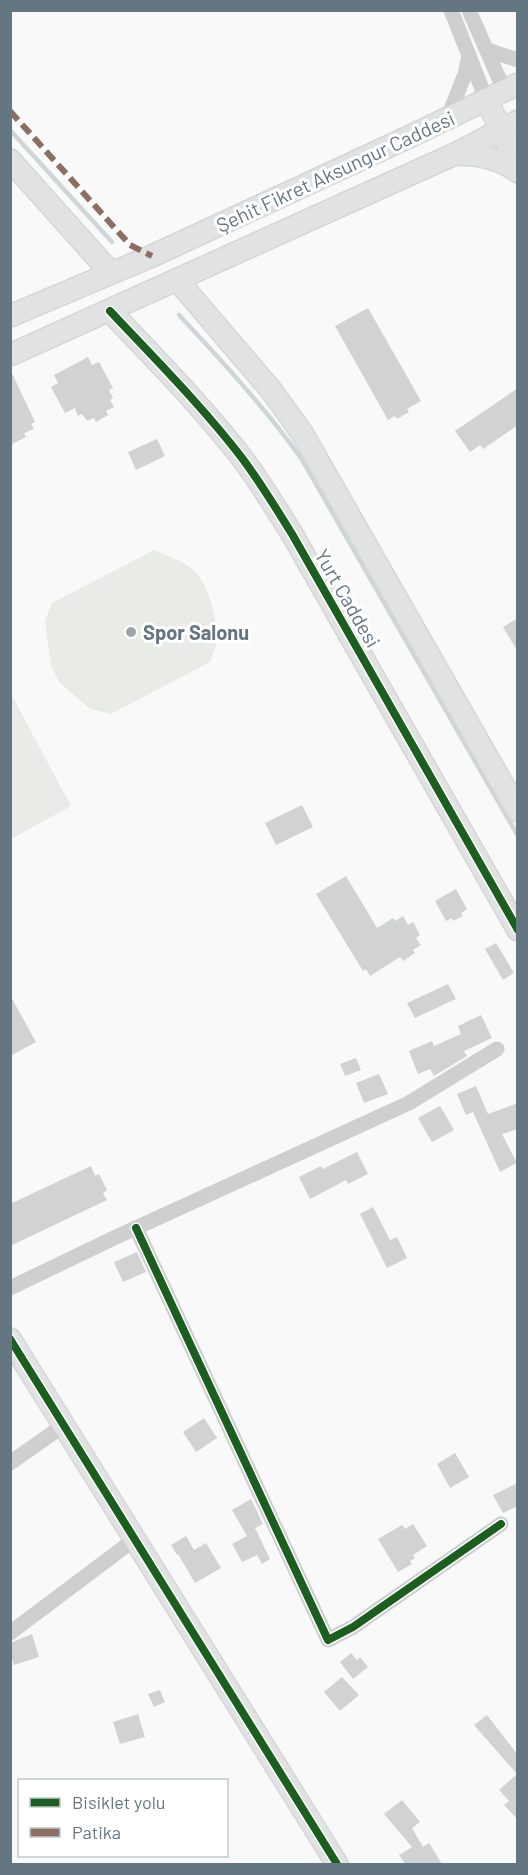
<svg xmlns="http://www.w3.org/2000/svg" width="528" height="1875" font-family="Barlow,sans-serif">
<rect width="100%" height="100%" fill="#f9f9f9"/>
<g fill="#e8ebe6">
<path d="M154,550C167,556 181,560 192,569C209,582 219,624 216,644C215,650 212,656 210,662L111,714L90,709L60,683L51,666L45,621L52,603Z"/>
<polygon points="11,694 71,806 11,839 10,839"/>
</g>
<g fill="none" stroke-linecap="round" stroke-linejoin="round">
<g stroke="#ced6d9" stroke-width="4.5">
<polyline points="10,130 112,242"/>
<path d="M179,315C222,361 264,407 301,458L518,836"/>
</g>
</g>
<g fill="#d0d2d3">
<polygon points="368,308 421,401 407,409 409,412 397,419 395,416 388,420 335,326"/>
<polygon points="88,357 92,365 99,362 113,388 109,390 113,398 110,400 114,407 106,411 108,415 96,422 94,418 87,421 82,414 78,416 75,408 65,413 51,387 58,383 54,375"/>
<polygon points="10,369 35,422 31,424 34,429 24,433 26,437 10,445"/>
<polygon points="518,388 518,425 483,449 480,445 470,452 455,431"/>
<polygon points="157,439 165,456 136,470 128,452"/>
<polygon points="518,618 518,652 503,627"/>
<polygon points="302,805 313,827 276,845 265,823"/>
<polygon points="346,876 377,928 393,918 395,921 403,916 408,925 413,922 420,935 416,938 421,945 413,950 415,953 403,961 400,957 370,976 366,969 363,971 316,894"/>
<polygon points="456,889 467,909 461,913 463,916 453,921 452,918 446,921 435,901"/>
<polygon points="496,943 514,973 503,980 485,949"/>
<polygon points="448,984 456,999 415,1018 407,1003"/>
<polygon points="10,995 36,1042 10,1056"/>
<polygon points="481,1015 492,1038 464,1051 467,1056 434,1076 430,1069 418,1074 409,1051 432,1041 434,1046 461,1034 458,1026"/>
<polygon points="356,1058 361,1070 345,1076 340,1064"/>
<polygon points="379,1074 388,1094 364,1103 356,1083"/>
<polygon points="476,1086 488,1114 518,1103 518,1129 502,1134 517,1163 500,1172 473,1112 466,1115 457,1094"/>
<polygon points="440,1106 454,1130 432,1142 418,1118"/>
<polygon points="357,1152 368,1174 348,1184 346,1180 310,1199 299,1177 321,1166 323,1169"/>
<polygon points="91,1166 95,1176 99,1174 107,1190 103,1193 107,1200 10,1246 10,1204"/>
<polygon points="373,1207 390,1240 397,1237 407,1258 387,1268 360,1214"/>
<polygon points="137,1252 146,1272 123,1282 114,1262"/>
<polygon points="204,1418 217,1438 196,1452 183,1432"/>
<polygon points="455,1453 469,1477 450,1488 437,1464"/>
<polygon points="518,1483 518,1506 503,1513 493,1495"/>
<polygon points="251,1499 263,1524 255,1528 270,1559 262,1564 257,1555 242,1562 232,1544 247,1536 232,1510"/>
<polygon points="413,1524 427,1546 413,1555 415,1558 410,1561 412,1564 398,1572 378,1539 402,1525 405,1529"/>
<polygon points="186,1536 194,1550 206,1543 221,1568 195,1583 178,1554 177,1555 171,1545"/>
<polygon points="32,1634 39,1657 14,1665 10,1653 10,1643"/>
<polygon points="351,1653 357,1660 360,1657 368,1667 353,1679 340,1662"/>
<polygon points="342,1677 359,1695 340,1711 324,1692"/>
<polygon points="160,1690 165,1702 154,1707 148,1694"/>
<polygon points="138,1714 145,1737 120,1744 113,1722"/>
<polygon points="487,1715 518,1755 518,1820 504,1805 509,1801 499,1790 517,1774 474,1725"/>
<polygon points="402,1800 420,1822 412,1828 423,1847 429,1843 442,1864 405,1864 399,1855 412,1847 384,1814"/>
</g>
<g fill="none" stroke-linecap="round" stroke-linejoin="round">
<g stroke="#d5d6d7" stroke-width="24">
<g id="secondary">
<polyline points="486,99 518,164"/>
<path d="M455,154C477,154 500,158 518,172"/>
<polyline points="10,160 111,273"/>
<polyline points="178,281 271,390 302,433 518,811"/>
<path d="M110,311C155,359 202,406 242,458C260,482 276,508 292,534L518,930"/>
<polyline points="10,316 152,256 413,135 518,84"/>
<polyline points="10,355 455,154 518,121"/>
<polyline points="10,1339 337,1864"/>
</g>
</g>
<g stroke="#cecfd0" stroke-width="15">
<polyline points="451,10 486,99"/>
<polyline points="469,10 504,90"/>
<polyline points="487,50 518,60"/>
<polyline points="448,117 465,74 469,56"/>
<polyline points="136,1228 328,1640 353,1627 501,1524"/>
<polyline points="10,1288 116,1237 409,1103 497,1049"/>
<polyline points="10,1463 64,1425"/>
<polyline points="10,1633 135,1539"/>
</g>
<use href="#secondary" stroke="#e1e2e2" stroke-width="21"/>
<polyline stroke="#8d6e63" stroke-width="6" stroke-dasharray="12 6" stroke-linecap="butt" points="10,111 130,245 152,256"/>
<g stroke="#fff" stroke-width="11">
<g id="cycleway">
<path d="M110,311C155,359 202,406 242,458C260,482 276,508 292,534L518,930"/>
<polyline points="136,1228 328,1640 353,1627 501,1524"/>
<polyline points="10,1339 337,1864"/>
</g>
</g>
<use href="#cycleway" stroke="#1b5e20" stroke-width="8"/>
</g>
<circle fill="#99a4ac" stroke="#fff" stroke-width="2" cx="131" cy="632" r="6"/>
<g text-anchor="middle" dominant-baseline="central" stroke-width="6" stroke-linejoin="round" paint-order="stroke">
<g font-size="20" fill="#657683" stroke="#fff">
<text transform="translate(335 171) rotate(-25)">Şehit Fikret Aksungur Caddesi</text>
<text transform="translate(348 598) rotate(60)">Yurt Caddesi</text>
</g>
<g font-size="20" font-weight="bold" fill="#657683" stroke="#fff" text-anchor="start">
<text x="143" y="632">Spor Salonu</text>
</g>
</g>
<rect width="528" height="1875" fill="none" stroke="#657683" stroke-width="24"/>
<rect x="18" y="1779" width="210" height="78" fill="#ffffff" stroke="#c1c8cd" stroke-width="1.5"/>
<rect x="30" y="1798" width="30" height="9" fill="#1b5e20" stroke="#c1c8cd" stroke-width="1.5"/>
<text x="72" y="1809" font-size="18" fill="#657683">Bisiklet yolu</text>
<rect x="30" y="1828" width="30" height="9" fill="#8d6e63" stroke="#c1c8cd" stroke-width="1.5"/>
<text x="72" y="1839" font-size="18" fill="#657683">Patika</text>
</svg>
